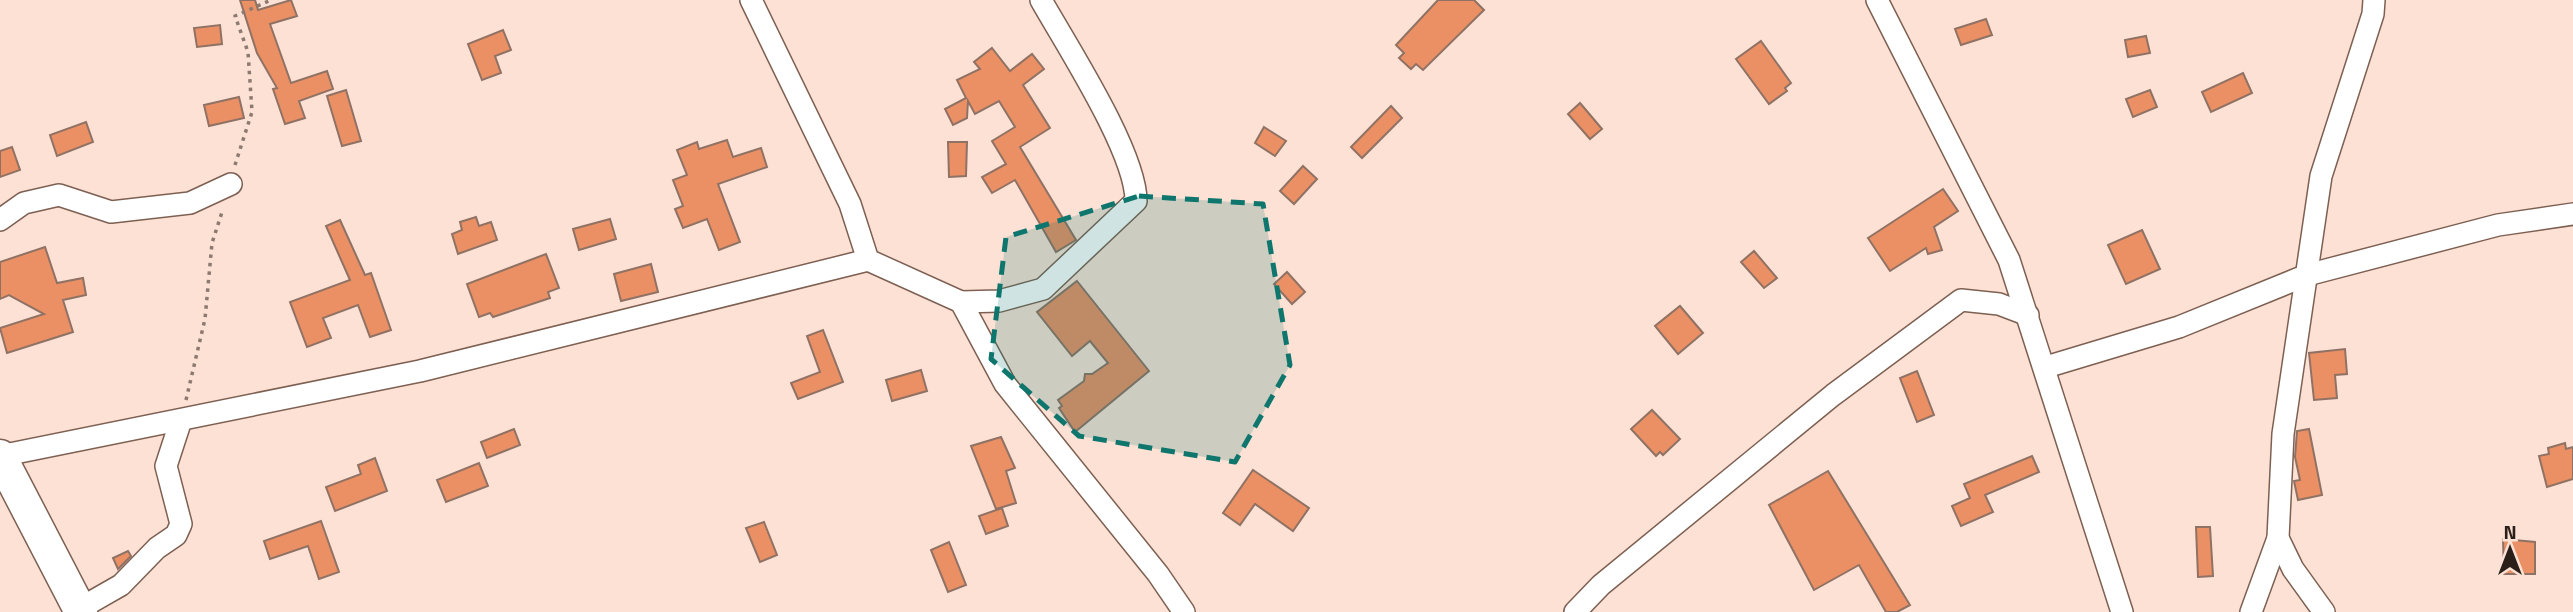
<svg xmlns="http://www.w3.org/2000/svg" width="2573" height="612" font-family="'Titillium Web',sans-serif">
<rect width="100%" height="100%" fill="#fde1d5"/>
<g fill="#eb9065" stroke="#907264" stroke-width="2">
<polygon points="240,0 255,0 258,10 291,0 297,16 270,24 291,83 327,71 333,89 299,101 305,118 285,124 273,89 277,88 257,53"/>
<polygon points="1438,0 1474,0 1484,10 1423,70 1416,64 1411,69 1399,58 1404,53 1396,45"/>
<polygon points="1986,19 1992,35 1961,45 1955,29"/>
<polygon points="220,25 222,44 197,47 194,28"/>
<polygon points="503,30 511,50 495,56 501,73 482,80 468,44"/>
<polygon points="2146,36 2150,53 2128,57 2125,40"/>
<polygon points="1761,41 1791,83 1785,88 1787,91 1769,104 1736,59"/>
<polygon points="992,48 1010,71 1032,54 1044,69 1023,85 1050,128 1020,147 1076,240 1056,252 1015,180 992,193 982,177 1006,164 992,141 1015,127 999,101 975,114 968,101 967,118 953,125 945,109 966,98 957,80 980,69 974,62"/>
<polygon points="2243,73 2252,93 2211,112 2202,92"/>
<polygon points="346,90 361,141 342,146 327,96"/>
<polygon points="2150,90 2157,107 2133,117 2126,99"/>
<polygon points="239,97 244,118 209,126 204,105"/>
<polygon points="1580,103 1602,129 1590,139 1568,114"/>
<polygon points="1391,106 1402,118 1362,158 1351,147"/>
<polygon points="86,122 93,142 57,156 50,135"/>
<polygon points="1264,127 1286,141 1275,156 1255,143"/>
<polygon points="727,140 733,157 761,148 767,167 718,184 740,242 719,250 707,219 683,228 675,209 683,206 673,180 687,175 677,150 697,142 699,149"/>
<polygon points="948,142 967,142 966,176 949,177"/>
<polygon points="12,147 20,170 0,177 0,151"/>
<polygon points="1303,166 1317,179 1294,204 1280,191"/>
<polygon points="1943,189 1958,211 1934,227 1942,250 1928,254 1926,248 1890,271 1868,238"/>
<polygon points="476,217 479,226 491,222 497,240 458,254 452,234 462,230 460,222"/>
<polygon points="610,219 616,239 579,250 573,229"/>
<polygon points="340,220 365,275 371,273 391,330 370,337 358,305 323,318 331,338 307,347 290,302 350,280 326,226"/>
<polygon points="2142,230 2160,269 2126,284 2108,245"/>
<polygon points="45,247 57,283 83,278 86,295 63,300 73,332 7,353 0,328 44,314 9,295 0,299 0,262"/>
<polygon points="1754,251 1777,278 1764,288 1741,262"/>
<polygon points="546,254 559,288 548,292 550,298 493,317 490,313 479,317 467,284"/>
<polygon points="651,264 658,292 621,301 614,274"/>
<polygon points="1287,272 1305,292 1292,304 1274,284"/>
<polygon points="1077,281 1149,371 1075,432 1059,408 1062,406 1058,400 1084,381 1085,374 1092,374 1108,363 1090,341 1072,356 1037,312"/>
<polygon points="1680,306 1703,333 1678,354 1655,326"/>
<polygon points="823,330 843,382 798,399 791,383 820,372 807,336"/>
<polygon points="2345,349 2347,374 2335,375 2337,398 2314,400 2309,353"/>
<polygon points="921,370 927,391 892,401 886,380"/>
<polygon points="1917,371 1934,415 1917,422 1900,378"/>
<polygon points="1652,410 1680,439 1663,455 1660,452 1656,456 1631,429"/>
<polygon points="514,429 520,445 487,458 481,442"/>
<polygon points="2309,429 2322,495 2298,500 2294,481 2300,480 2295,457 2297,431"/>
<polygon points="1001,437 1015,468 1006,471 1016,503 996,509 971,446"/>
<polygon points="2565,443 2566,449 2573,447 2573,479 2547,487 2539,456 2549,454 2548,448"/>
<polygon points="2032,456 2039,472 1985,495 1993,512 1961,526 1952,506 1970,498 1964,484"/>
<polygon points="375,458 387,491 335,511 326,487 361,474 358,465"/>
<polygon points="479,463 488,486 446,502 437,480"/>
<polygon points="1253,470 1309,508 1293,531 1255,504 1240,525 1223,513"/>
<polygon points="1828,471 1910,605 1897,612 1886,612 1859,565 1814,590 1769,505"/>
<polygon points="1002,508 1008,526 986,534 979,516"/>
<polygon points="321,521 339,572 319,579 308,546 270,559 264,541"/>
<polygon points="764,522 777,555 760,562 746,528"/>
<polygon points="2196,527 2210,527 2213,576 2198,577"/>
<polygon points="2503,539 2535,542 2535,574 2504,574"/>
<polygon points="949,542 966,585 948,592 931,550"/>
<polygon points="128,551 131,556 118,569 113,558"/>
</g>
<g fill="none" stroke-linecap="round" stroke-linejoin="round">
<g stroke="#7d6052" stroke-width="24">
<g id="street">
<polyline points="751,0 850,204 868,260 961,302 1005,384 1158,574 1184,612"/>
<polyline points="1877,0 2009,260 2122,612"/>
<polyline points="0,220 24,203 59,195 111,212 190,203 231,184"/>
<path d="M961,302L999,301L1043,289L1136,201C1136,152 1067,46 1041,0"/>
<polyline points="2046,367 2179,327 2307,275 2498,225 2573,214"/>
<polyline points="0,456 420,371 868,260"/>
<polyline points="79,609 121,585 157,548 176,535 181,524 166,466 181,420"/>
<polyline points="1575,612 1601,585 1833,395 1961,300 1999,304 2028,315"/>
<polyline points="2251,612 2278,538"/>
<polyline points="2324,612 2293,569 2278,538 2283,434 2321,176 2373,14 2374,0"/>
</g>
</g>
<g stroke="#7d6052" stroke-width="35">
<polyline id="secondary" points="0,456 81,612"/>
</g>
<g stroke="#8c7970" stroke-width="3.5" stroke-dasharray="3.5 5" stroke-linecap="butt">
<polyline points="235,165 252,112 248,52 235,16 271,0"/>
<polyline points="186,400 205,319 212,243 223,209"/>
</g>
<use href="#street" stroke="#fff" stroke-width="21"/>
<use href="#secondary" stroke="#fff" stroke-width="32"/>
</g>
<path fill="#0f766e" fill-opacity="0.2" stroke="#0f766e" stroke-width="5" stroke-dasharray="14 9" stroke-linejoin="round" d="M1139,196L1263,204L1290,365L1235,462L1079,436L991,359L1006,237Z"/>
<g transform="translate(2510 549)" stroke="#fde1d5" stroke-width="5" paint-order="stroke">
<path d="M0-5L12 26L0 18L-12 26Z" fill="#2b1f19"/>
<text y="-10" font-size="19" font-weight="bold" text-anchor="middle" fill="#2b1f19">N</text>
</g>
</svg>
